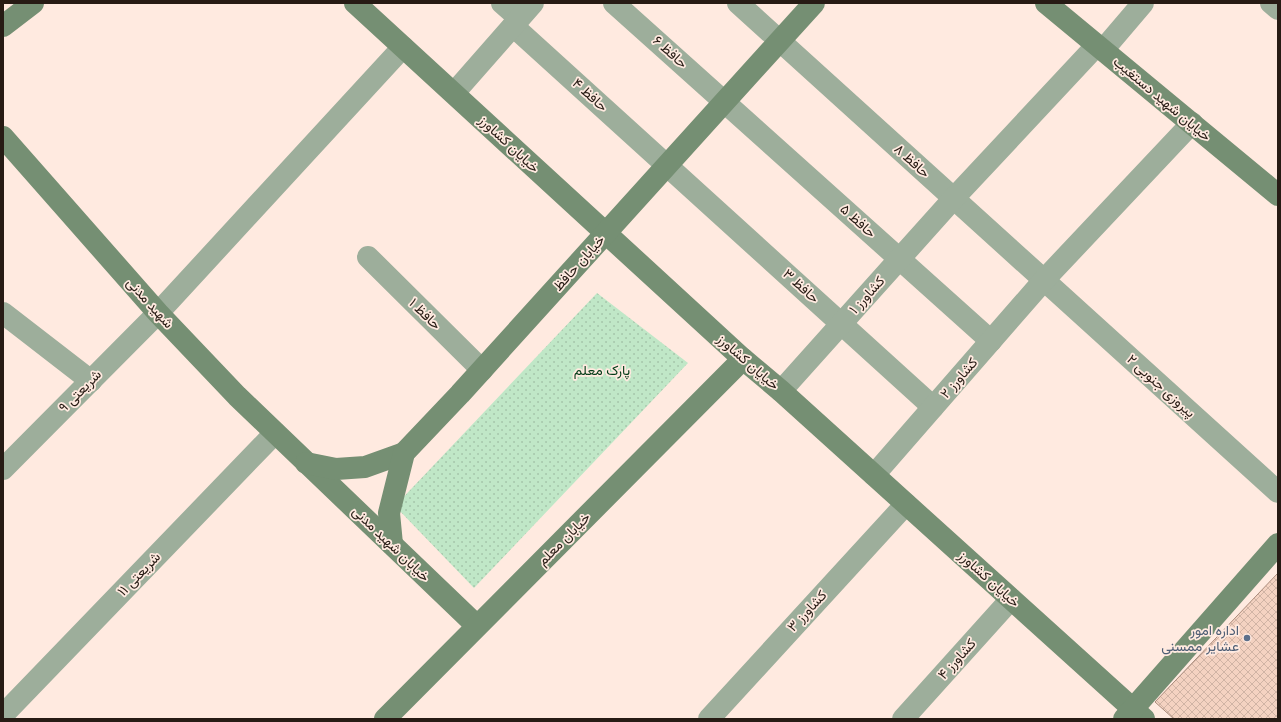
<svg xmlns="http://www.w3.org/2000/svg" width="1281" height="722" font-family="'Fira Sans',Vazirmatn,sans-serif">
<defs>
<pattern id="park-dots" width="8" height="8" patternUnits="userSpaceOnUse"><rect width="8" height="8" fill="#c0e7c7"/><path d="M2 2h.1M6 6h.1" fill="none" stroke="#a5c6aa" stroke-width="1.8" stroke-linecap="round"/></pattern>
<pattern id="building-cross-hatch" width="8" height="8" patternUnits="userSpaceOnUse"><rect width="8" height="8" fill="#f4d2c1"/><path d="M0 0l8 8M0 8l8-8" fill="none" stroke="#d1b4a5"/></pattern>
</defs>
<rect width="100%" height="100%" fill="#ffeae0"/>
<polygon fill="url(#park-dots)" points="597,293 688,363 474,588 395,506"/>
<polygon fill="url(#building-cross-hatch)" stroke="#aa8b7b" points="1278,573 1278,719 1174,719 1155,702"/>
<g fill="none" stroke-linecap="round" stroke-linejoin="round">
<g stroke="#9dae9b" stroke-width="22">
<polyline points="502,3 519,18"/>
<polyline points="614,3 991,341"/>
<polyline points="738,3 1278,492"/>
<polyline points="1271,3 1278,9"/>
<polyline points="513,26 933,407"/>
<polyline points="1103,50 1143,3"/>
<polyline points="454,93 533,3"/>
<polyline points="368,257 482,370"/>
<polyline points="3,313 91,381"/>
<polyline points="781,391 954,198 1097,45"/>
<polyline points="3,469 158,313 403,47"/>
<polyline points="874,475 1044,280 1192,123"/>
<polyline points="3,715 275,433"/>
<polyline points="709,719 906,504"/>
<polyline points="903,719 1011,599"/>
</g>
<g stroke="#758f73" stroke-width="22">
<polyline points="355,3 743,359 781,391 1144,719"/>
<polyline points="1046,3 1278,195"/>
<polyline points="3,26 33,3"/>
<polyline points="3,137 158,313 237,396 477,626"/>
<polyline points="306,463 336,469 365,467 404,453"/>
<polyline points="392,544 389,513 404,453 460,394 814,3"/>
<polyline points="385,719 743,359"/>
<polyline points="1124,719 1278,544"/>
</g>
</g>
<circle fill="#5c6f8a" stroke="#ffeae0" stroke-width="1.5" cx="1247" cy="638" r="4"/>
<g text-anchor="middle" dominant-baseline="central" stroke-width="3.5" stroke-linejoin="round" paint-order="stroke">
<g font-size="14" fill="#271b14" stroke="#ffeae0">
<text transform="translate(670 52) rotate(42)">حافظ ۶</text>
<text transform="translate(590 95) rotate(42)">حافظ ۴</text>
<text transform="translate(1162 99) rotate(40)">خیایان شهید دستغیب</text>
<text transform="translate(509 144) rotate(43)">خیایان کشاورز</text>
<text transform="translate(912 161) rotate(42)">حافظ ۸</text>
<text transform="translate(858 221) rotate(42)">حافظ ۵</text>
<text transform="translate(579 263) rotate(-48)">خیابان حافظ</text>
<text transform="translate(801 286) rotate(42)">حافظ ۳</text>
<text transform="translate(867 295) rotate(-48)">کشاورز ۱</text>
<text transform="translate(150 303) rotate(48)">شهید مدنی</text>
<text transform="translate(425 314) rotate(44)">حافظ ۱</text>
<text transform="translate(748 362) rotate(41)">خیایان کشاورز</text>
<text transform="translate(959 378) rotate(-49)">کشاورز ۲</text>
<text transform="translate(1161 386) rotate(42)">پیروزی جنوبی ۲</text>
<text transform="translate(80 391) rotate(-45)">شریعتی ۹</text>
<text transform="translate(564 539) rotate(-45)">خیابان معلم</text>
<text transform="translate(391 544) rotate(44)">خیابان شهید مدنی</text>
<text transform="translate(139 574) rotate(-46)">شریعتی ۱۱</text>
<text transform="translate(989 579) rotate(42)">خیایان کشاورز</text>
<text transform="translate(807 611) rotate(-47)">کشاورز ۳</text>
<text transform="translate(957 659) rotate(-48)">کشاورز ۴</text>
</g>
<g font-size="14" fill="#043c18" stroke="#ffeae0">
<text x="602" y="370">پارک معلم</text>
</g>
<g font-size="14" fill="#4e5e75" stroke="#ffeae0" text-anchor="end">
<text x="1239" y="630">اداره امور<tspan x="1239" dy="16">عشایر ممسنی</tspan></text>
</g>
</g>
<rect width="1281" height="722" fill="none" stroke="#271b14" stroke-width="8"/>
</svg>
